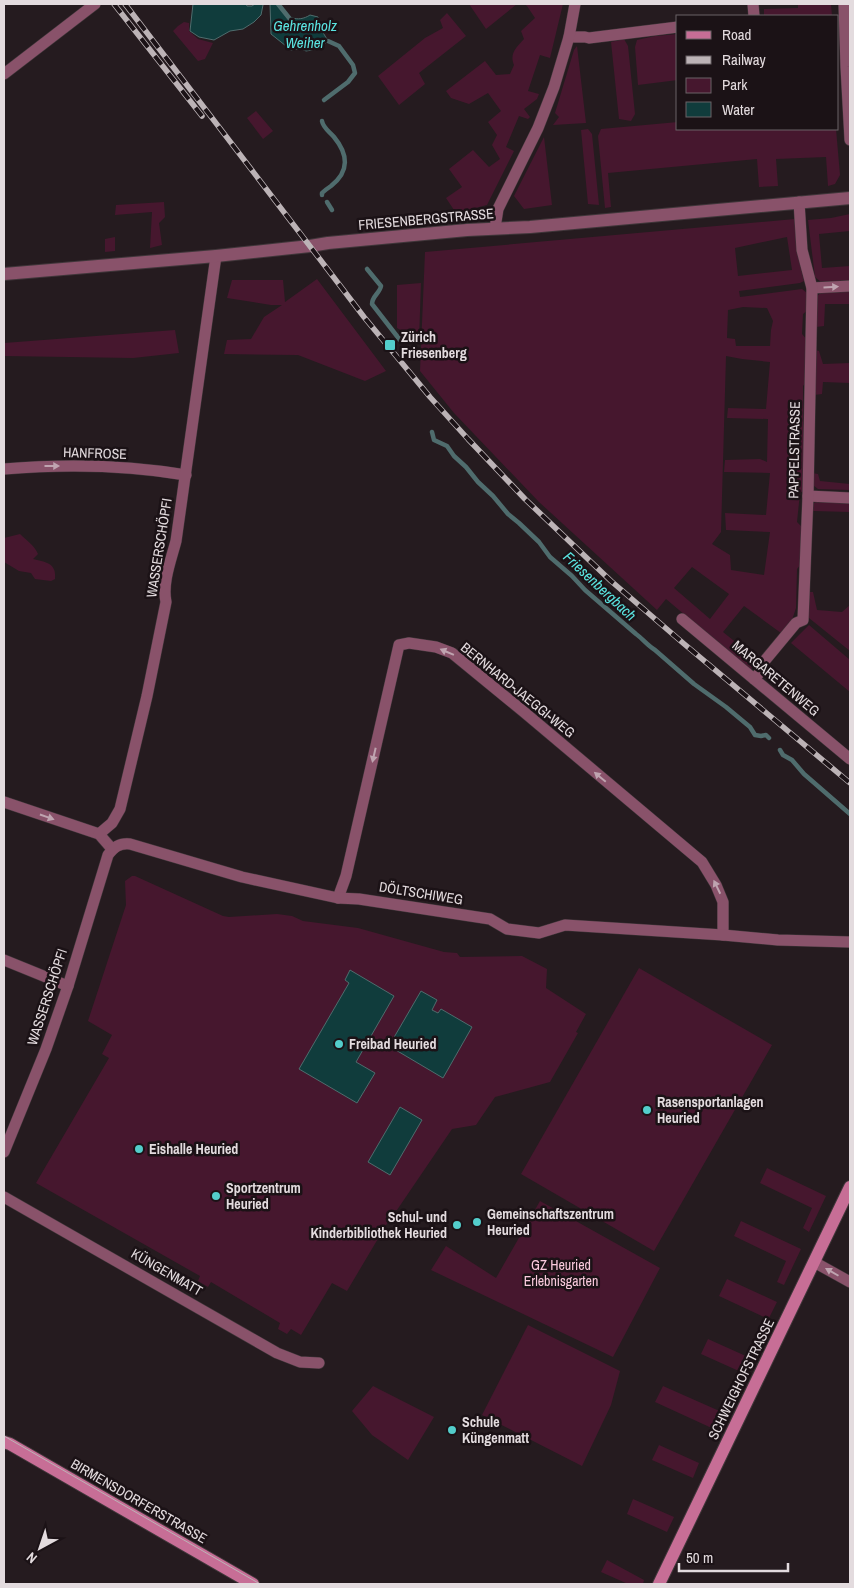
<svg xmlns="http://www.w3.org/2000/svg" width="854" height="1588" font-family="'Archivo Narrow',sans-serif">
<rect width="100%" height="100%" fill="#251b1f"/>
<g fill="#46172e" fill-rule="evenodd">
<polygon points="469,4 517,4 486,29"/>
<path d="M524,4H563L550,58L540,55L528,91L539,94L537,99L524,109L530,117L528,119L519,116L506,147L514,151L487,205L456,213L446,198L462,187L449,169L473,150L489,167L500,159L492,145L497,135L488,122L501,111L488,93L469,104L451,98L446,91L485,61L496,75L510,74L514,65C509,53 517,47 524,39L521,31L535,18L527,6Z"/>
<polygon points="798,4 831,4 832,16 764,16 764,9 798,8"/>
<polygon points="447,13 466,36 419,73 425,84 399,105 378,76 425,38 443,28 440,20"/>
<polygon points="184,22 189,23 189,31 198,39 213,43 205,59 198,61 173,31 178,26"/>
<polygon points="678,34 678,80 638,85 635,47 637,40 655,36"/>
<polygon points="624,39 628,46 635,114 631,121 619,119 611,42"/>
<polygon points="577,46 586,123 553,125 559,117 555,113 574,50"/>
<polygon points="256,111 273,131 263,139 247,118"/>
<polygon points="678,122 678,129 836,129 840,175 835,184 828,186 826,157 776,159 778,186 759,187 757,159 608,173 611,207 605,208 598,136 601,129"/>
<polygon points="588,129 592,134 599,205 588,204 581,130"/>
<polygon points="544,137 552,205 524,209 514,196"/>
<polygon points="164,202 165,217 159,223 162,245 150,248 152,212 115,215 116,205"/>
<polygon points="850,214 850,231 819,234 822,268 850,266 850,280 821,282 815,277 808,220 831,218"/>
<path d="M795,219L799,260L804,281L800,283L739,291L740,297L802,289L807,293L809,309L803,314L802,334L808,341L806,382L803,386L804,490L800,493L797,522L802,527L801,564L797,569L796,608L791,623L781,633L744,606L723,632L759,661L750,670L666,599L657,610L539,502L454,413L420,371L425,252ZM787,237L792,270L738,276L735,248ZM743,307L767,308L773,321L771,330L770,346H736L735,339L727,338L728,310ZM726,356L742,359L770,362L766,409L728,408L727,418L768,419L767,462L760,459L725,460L724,472L770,473L766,515L725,513L726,530L770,532L764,575L731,570L730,555L712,544L721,532ZM692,567L729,594L710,619L674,588Z"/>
<polygon points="115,237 115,251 105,252 105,239"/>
<polygon points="317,279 386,371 365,381 298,355 224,354 227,340 251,339 264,317 282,305 271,305 227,298 232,280 283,280 285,302"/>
<polygon points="421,283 419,340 397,328 397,285"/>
<polygon points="850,289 850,304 825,304 824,326 816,327 817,296 824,290"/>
<polygon points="175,330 179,353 133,358 4,356 4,343"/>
<polygon points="815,350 819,351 823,364 850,363 850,383 823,382 822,394 814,395"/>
<polygon points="812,473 818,474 820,481 850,484 850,490 818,489 813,485"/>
<polygon points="818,501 850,502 850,525 850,512 813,511 812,504"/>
<path d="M20,534C27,541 34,545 38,554L33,559C44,562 57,562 55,579L51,581L35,579L31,573L19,571L4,562V538Z"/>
<polygon points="807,592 813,592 817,610 842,612 850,605 850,651 809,618"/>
<polygon points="809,625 850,660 850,692 791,643"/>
<polygon points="132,876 135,876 223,916 229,917 277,914 292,916 303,921 358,928 444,952 457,953 460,957 522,956 547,969 546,988 586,1014 576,1032 578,1033 550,1082 495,1097 476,1125 452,1129 397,1210 395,1210 347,1291 332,1283 301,1335 291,1329 287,1334 278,1329 280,1323 211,1282 208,1287 198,1281 200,1276 36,1183 109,1058 102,1054 112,1035 88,1021 126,905 125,881"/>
<polygon points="639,968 772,1045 654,1251 521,1174"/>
<polygon points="767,1168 826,1196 809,1232 803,1228 812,1208 760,1183"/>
<polygon points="540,1201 660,1268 613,1357 431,1270 446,1246 496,1278"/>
<polygon points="741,1221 801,1249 784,1285 777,1282 786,1261 734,1236"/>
<polygon points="727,1279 777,1302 768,1320 764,1317 719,1296"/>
<polygon points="528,1325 620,1371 611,1405 582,1466 482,1415"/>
<polygon points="708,1339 748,1357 741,1372 701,1354"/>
<polygon points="373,1386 434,1417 408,1460 372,1435 352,1411"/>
<polygon points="663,1386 724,1413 716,1430 655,1402"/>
<polygon points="659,1445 699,1463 693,1478 652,1460"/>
<polygon points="633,1499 674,1517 667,1532 627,1514"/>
<polygon points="607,1560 644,1580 643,1584 628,1584 601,1572"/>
</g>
<g fill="#103c3c" stroke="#4f6c6d">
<polygon points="193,4 246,4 247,6 252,6 255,4 263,4 263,5 261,15 254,22 243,29 230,31 214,40 199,37 190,31"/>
<path d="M270,4H278C284,18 298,23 310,15L318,17V24L328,41C322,47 314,50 306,51C301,48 297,49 291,50L271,34Z"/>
<polygon points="350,970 394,996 356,1062 375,1073 357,1103 299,1069 349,983 345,980"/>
<polygon points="421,991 437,1000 432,1010 438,1013 441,1009 472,1027 443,1078 389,1046"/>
<polygon points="400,1107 422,1120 390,1175 368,1162"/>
</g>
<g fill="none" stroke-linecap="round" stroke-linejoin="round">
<g stroke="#4f6c6d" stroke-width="4.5">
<polyline points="278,4 290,19"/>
<polyline points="324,100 348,82 355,73 353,65 339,46 328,41"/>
<path d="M322,121C323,128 330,132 334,137C348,154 350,171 331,186C328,188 325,190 322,193V195"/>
<polyline points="327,202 332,210"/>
<path d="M367,269L381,286C380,293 372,296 372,304L400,340"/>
<path d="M432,432L434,440L447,446L454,456L466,467L478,482L493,496L508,514L519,523L539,542L550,557L572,576L585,590L636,634C643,639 647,645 655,650L694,684L726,707L750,727L755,735L761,736L766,735L769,738"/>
<polyline points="780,750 783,755 792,760 804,774 850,814"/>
</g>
<g stroke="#40363a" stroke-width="12">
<g id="minor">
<polyline points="753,4 754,16"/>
<polyline points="844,4 846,67 850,140"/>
<polyline points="569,37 585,37 589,38 678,27"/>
<polyline points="4,74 95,4"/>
<polyline points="495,228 498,209 538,128 554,87 569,37 575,4"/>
<polyline points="812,288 850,286"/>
<path d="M4,469C64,464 126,465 186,475"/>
<polyline points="808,496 850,498"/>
<polyline points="682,619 850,759"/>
<polyline points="754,679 761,671 762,664 796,623 803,620 808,496 812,288 802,250 799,202"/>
<polyline points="4,802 99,834 112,849"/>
<path d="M99,834L112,823L120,809L147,696L166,602C162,583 171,560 176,541L216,256"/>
<polyline points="338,898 346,876 399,645 409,643 436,647 452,653 524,712 702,862 716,885 723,902 723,935"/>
<polyline points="4,960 68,986"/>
<path d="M4,1152L46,1049L68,986L108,855C114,847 119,843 130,844L242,877L338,898L359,899L490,919L507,929L539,933L565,925L723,935L778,940L850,942"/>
<polyline points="4,1197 277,1353 300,1362 319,1363"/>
<polyline points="814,1262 850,1282"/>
</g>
</g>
<g stroke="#40363a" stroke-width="14">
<polyline id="tertiary" points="4,274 216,256 310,246 328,243 467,230 530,227 850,198"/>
</g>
<g stroke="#40363a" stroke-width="14">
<g id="secondary">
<polyline points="4,1442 10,1444 253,1584"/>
<polyline points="659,1584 850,1187"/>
</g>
</g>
<use href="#minor" stroke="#89526a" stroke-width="11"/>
<use href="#tertiary" stroke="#89526a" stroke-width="12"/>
<use href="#secondary" stroke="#c76e96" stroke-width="12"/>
<polyline stroke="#bcb3b6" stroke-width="1" points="4,1436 260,1584"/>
<g stroke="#bcb3b6" stroke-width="5.5">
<g id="rail">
<polyline points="114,4 202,116"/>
<polyline points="125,4 364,317 430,397 468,439 525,499 611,581 683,643 850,783"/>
</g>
</g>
<use href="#rail" stroke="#1b1216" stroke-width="4" stroke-dasharray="11" stroke-linecap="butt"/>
</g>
<defs><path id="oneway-solid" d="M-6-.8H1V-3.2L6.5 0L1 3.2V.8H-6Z" transform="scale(1.25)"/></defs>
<g fill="#bfa4b0">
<use href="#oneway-solid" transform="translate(831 287) rotate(-3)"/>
<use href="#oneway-solid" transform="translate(52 466)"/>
<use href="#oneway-solid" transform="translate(447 652) rotate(-157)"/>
<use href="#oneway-solid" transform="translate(374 755) rotate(103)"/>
<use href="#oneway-solid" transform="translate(600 777) rotate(-140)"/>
<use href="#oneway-solid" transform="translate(47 817) rotate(19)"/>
<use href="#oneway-solid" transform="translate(717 887) rotate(-116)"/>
<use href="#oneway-solid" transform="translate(832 1272) rotate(-150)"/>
</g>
<g fill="#53cdcb" stroke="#1b1216" stroke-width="2">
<rect x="384" y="339" width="12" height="12" rx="2.5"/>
<circle cx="339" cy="1044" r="5"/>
<circle cx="647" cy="1110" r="5"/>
<circle cx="139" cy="1149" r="5"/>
<circle cx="216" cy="1196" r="5"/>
<circle cx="477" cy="1222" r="5"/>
<circle cx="457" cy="1225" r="5"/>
<circle cx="452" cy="1430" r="5"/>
</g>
<g text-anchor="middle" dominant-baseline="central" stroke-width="5" stroke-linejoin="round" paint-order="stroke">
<g font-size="14" fill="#e3dbde" stroke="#1b1216">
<text transform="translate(426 219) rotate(-5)">FRIESENBERGSTRASSE</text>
<text transform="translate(794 450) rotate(-89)">PAPPELSTRASSE</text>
<text transform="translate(95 453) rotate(2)">HANFROSE</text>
<text transform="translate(159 548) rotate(-81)">WASSERSCHÖPFI</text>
<text transform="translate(776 678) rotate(40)">MARGARETENWEG</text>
<text transform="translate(518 690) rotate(39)">BERNHARD-JAEGGI-WEG</text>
<text transform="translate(421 893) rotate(9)">DÖLTSCHIWEG</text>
<text transform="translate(47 997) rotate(-72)">WASSERSCHÖPFI</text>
<text transform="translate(167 1272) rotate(30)">KÜNGENMATT</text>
<text transform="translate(741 1379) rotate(-64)">SCHWEIGHOFSTRASSE</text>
<text transform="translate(139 1501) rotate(30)">BIRMENSDORFERSTRASSE</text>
</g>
<g font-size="14" font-weight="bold" fill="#e3dbde" stroke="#1b1216" text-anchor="start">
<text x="401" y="337">Zürich<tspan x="401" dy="16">Friesenberg</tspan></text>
<text x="349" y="1044">Freibad Heuried</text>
<text x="657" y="1102">Rasensportanlagen<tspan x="657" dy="16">Heuried</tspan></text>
<text x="149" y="1149">Eishalle Heuried</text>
<text x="226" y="1188">Sportzentrum<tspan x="226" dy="16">Heuried</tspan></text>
<text x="487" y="1214">Gemeinschaftszentrum<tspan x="487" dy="16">Heuried</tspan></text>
<text x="447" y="1217" text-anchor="end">Schul- und<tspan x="447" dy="16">Kinderbibliothek Heuried</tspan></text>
<text x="462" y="1422">Schule<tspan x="462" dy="16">Küngenmatt</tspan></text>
</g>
<g font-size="14" fill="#f9c9dc" stroke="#1b1216">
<text x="561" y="1265">GZ Heuried<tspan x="561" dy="16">Erlebnisgarten</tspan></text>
</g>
<g font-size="15" font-style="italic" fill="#5ae4e1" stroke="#1b1216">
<text x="305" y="25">Gehrenholz<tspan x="305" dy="17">Weiher</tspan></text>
<text transform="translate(600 586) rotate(43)">Friesenbergbach</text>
</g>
</g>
<rect width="854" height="1588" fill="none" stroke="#e3dbde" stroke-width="10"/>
<rect x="676" y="15" width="162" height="115" fill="#1b1216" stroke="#6b6266"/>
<rect x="686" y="31" width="25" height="8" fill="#c76e96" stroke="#6b6266"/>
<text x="722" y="40" font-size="15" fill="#e3dbde">Road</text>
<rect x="686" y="56" width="25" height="8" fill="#bcb3b6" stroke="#6b6266"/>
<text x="722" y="65" font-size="15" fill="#e3dbde">Railway</text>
<rect x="686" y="78" width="25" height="15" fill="#46172e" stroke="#6b6266"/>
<text x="722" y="90" font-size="15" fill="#e3dbde">Park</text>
<rect x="686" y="102" width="25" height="15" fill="#103c3c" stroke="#6b6266"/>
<text x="722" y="115" font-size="15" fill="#e3dbde">Water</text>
<g transform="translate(40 1548) rotate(220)" stroke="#1b1216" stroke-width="4" paint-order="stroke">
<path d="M0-4L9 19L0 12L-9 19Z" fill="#e3dbde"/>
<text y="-8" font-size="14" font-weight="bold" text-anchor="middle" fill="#e3dbde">N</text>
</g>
<path d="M679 1563v8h109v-8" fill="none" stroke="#e3dbde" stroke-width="2.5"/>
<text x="686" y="1563" font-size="15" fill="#e3dbde" stroke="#1b1216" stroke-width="4" paint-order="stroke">50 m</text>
</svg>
